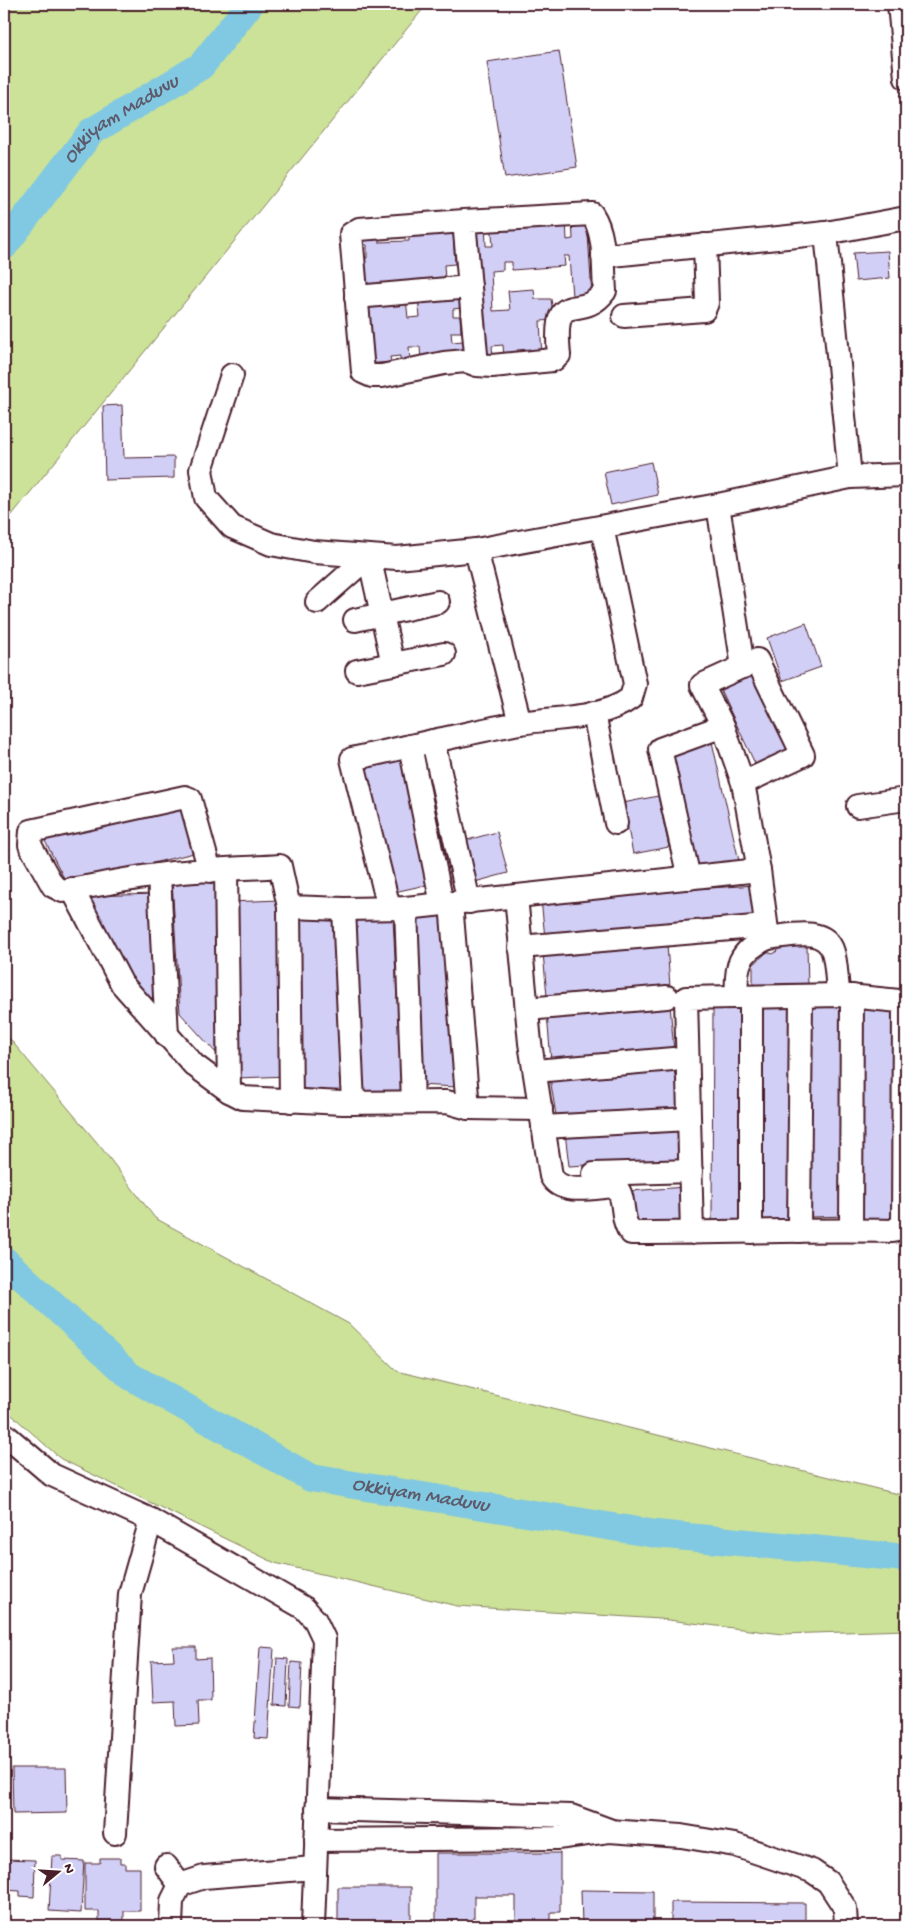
<svg xmlns="http://www.w3.org/2000/svg" width="910" height="1930" font-family="'Gochi Hand',sans-serif">
<rect width="100%" height="100%" fill="#fff"/>
<filter id="ink" filterUnits="userSpaceOnUse"><feTurbulence type="fractalNoise" baseFrequency=".02" numOctaves="2"/><feDisplacementMap in="SourceGraphic" scale="10" xChannelSelector="R" yChannelSelector="G"/><feConvolveMatrix kernelMatrix="1 2 1 2 8 2 1 2 1" color-interpolation-filters="sRGB"/></filter>
<g filter="url(#ink)">
<g fill="#cbe298" stroke="#8a8062">
<polygon points="4,4 427,4 7,521 4,534"/>
<polygon points="4,1032 100,1146 155,1218 349,1324 397,1371 906,1496 906,1630 782,1634 660,1619 457,1606 275,1563 61,1459 4,1408"/>
</g>
<g fill="none" stroke-linecap="round" stroke-linejoin="round">
<g stroke="#81c8e2" stroke-width="28">
<path id="s1" d="M4,246L91,132L201,66L250,4"/>
<path id="s2" d="M4,1260L130,1376L311,1478L656,1534L906,1558"/>
</g>
</g>
<g fill="#d2cff7" stroke="#4a1f2b" fill-rule="evenodd">
<polygon points="559,51 577,167 505,178 487,62"/>
<polygon points="587,218 592,296 572,297 569,256 564,256 565,266 512,270 512,262 503,262 503,270 491,271 493,311 510,310 508,291 534,289 535,299 551,299 554,320 540,321 542,357 530,358 530,349 517,350 518,358 504,359 503,345 492,346 493,360 483,359 470,223 485,222 486,246 493,246 491,222 506,221 507,231 547,228 547,221 566,220 567,240 573,239 572,219"/>
<polygon points="453,230 455,264 444,265 445,280 360,295 358,259 367,258 367,245 357,245 356,234 378,233 379,242 409,241 409,232"/>
<polygon points="888,251 890,278 856,281 853,253"/>
<polygon points="460,296 461,308 453,309 453,316 460,316 461,332 451,332 452,342 463,341 464,357 421,360 420,347 409,347 410,361 400,361 400,356 390,357 391,362 366,364 362,302 406,299 408,318 420,317 418,298"/>
<polygon points="122,405 124,458 174,457 174,478 105,480 103,406"/>
<polygon points="651,462 658,495 611,505 604,472"/>
<polygon points="806,623 821,667 782,681 767,638"/>
<polygon points="757,664 798,751 758,770 717,683"/>
<polygon points="712,742 739,861 695,871 668,752"/>
<polygon points="409,758 435,883 394,892 365,768"/>
<polygon points="658,796 669,847 633,854 623,803"/>
<polygon points="186,804 198,852 67,884 44,839"/>
<polygon points="497,832 508,873 471,883 460,842"/>
<polygon points="220,879 216,1053 180,1013 172,881"/>
<polygon points="756,885 758,922 545,938 541,899"/>
<polygon points="156,894 158,998 145,998 108,948 90,896"/>
<polygon points="280,900 288,1076 238,1078 229,902"/>
<polygon points="449,911 458,1087 417,1085 411,913"/>
<polygon points="340,915 348,1091 298,1094 289,918"/>
<polygon points="393,918 402,1093 361,1091 353,919"/>
<polygon points="667,944 670,987 547,996 543,953"/>
<polygon points="807,946 808,988 753,989 753,965 767,952 773,954 782,947"/>
<polygon points="670,1004 674,1052 551,1062 547,1014"/>
<polygon points="808,1005 846,1006 850,1216 810,1217"/>
<polygon points="746,1007 744,1221 712,1221 713,1008"/>
<polygon points="757,1008 798,1008 799,1220 758,1220"/>
<polygon points="856,1009 897,1009 898,1220 858,1221"/>
<polygon points="674,1069 680,1109 556,1115 550,1078"/>
<polygon points="679,1127 683,1160 569,1166 565,1133"/>
<polygon points="685,1187 688,1224 633,1228 630,1191"/>
<polygon points="173,1647 196,1647 196,1659 210,1658 211,1700 198,1700 199,1725 176,1726 175,1701 153,1702 151,1661 174,1660"/>
<polygon points="260,1647 274,1648 268,1739 254,1738"/>
<polygon points="277,1658 288,1659 286,1706 274,1705"/>
<polygon points="291,1662 302,1663 300,1707 289,1706"/>
<polygon points="12,1768 66,1768 67,1813 13,1814"/>
<path d="M436,1853H560V1912H551V1926H582L581,1890L653,1891V1926H338V1887H411V1925H436ZM474,1896H516V1923H474Z"/>
<polygon points="52,1856 62,1856 62,1860 84,1861 81,1913 49,1911"/>
<polygon points="100,1858 120,1858 120,1863 125,1863 125,1868 140,1868 140,1911 124,1911 124,1921 99,1921 99,1911 85,1911 85,1863 100,1863"/>
<polygon points="4,1859 35,1860 34,1897 20,1896 20,1891 4,1890"/>
<polygon points="671,1902 805,1903 805,1926 671,1926"/>
</g>
<g fill="none" stroke-linecap="round" stroke-linejoin="round">
<g stroke="#4a1f2b" stroke-width="26">
<g id="minor">
<polyline points="899,4 906,78"/>
<path d="M464,221L359,229L351,234L363,372L372,376H382L444,363L466,361L477,365L492,366L553,360L559,355C552,282 580,325 605,291C603,266 606,235 592,214L464,221L477,365"/>
<polyline points="603,256 826,233 906,218"/>
<polyline points="356,297 470,287"/>
<polyline points="624,316 704,310 707,303 705,245"/>
<polyline points="232,375 201,470 206,498 232,527 271,544 314,552 397,558 476,550 718,505 850,477 826,233"/>
<polyline points="850,477 906,475"/>
<polyline points="718,505 743,667"/>
<polyline points="476,550 520,723"/>
<polyline points="317,602 369,556 393,664"/>
<polyline points="355,620 438,602"/>
<polyline points="357,671 444,654"/>
<polyline points="594,713 616,823"/>
<polyline points="410,746 442,904"/>
<polyline points="858,806 906,799"/>
<polyline points="226,870 229,1091"/>
<path d="M759,870L768,938C789,936 825,925 833,952C837,965 836,981 839,995"/>
<path d="M210,871L190,799L185,797L31,831L30,845L53,886L63,891C94,886 126,879 158,875C198,869 240,869 280,866L289,907L344,909L406,908L759,870L743,783L803,755L757,660L702,685L723,726L743,783"/>
<polyline points="159,875 167,1036"/>
<polyline points="689,878 660,749 723,726"/>
<polyline points="72,889 122,984 194,1065 229,1091 243,1098 343,1103 447,1102 468,1108 541,1109"/>
<path d="M516,896L530,1043L551,1176C561,1196 595,1187 615,1186C627,1197 619,1218 631,1233C719,1233 806,1229 893,1231L903,1224L904,1004L899,1001L839,995L686,998L692,1233"/>
<path d="M469,902L433,741C462,735 491,728 520,723C556,717 601,720 631,698L635,684L602,527"/>
<polyline points="451,903 468,1108"/>
<polyline points="289,907 291,1101"/>
<polyline points="389,908 352,759 433,741"/>
<polyline points="406,908 413,1102"/>
<polyline points="344,909 353,1103"/>
<polyline points="520,947 766,926"/>
<path d="M737,997C735,967 738,951 768,938"/>
<polyline points="527,1009 667,997"/>
<polyline points="535,1071 673,1059"/>
<polyline points="543,1127 689,1119"/>
<polyline points="594,1174 691,1171"/>
<polyline points="851,1230 852,996"/>
<polyline points="799,1231 801,996"/>
<polyline points="751,1232 751,997"/>
<polyline points="4,1434 52,1475 151,1520 304,1608 315,1620 324,1639 313,1926"/>
<polyline points="317,1809 571,1816 609,1830"/>
<polyline points="115,1833 130,1594 151,1520"/>
<polyline points="316,1840 557,1838 609,1831 681,1836 735,1845 812,1871 828,1882 845,1908 846,1926"/>
<polyline points="166,1866 180,1885"/>
<polyline points="171,1926 172,1901 180,1885 204,1877 314,1868"/>
</g>
</g>
<use href="#minor" stroke="#fff" stroke-width="22"/>
</g>
</g>
<g text-anchor="middle" dominant-baseline="central" stroke-width="4.5" stroke-linejoin="round" paint-order="stroke">
<g font-size="20" font-style="italic" fill="#5d5a6b" stroke="#fff">
<text stroke="none"><textPath href="#s1" startOffset="175">Okkiyam Maduvu</textPath></text>
<text stroke="none"><textPath href="#s2" startOffset="490">Okkiyam Maduvu</textPath></text>
</g>
</g>
<rect width="910" height="1930" fill="none" stroke="#fff" stroke-width="20"/>
<rect x="10" y="10" width="890" height="1910" fill="none" stroke="#4a1f2b" stroke-width="2" filter="url(#ink)"/>
<g transform="translate(58 1872) rotate(72)" stroke="#ffffff" stroke-width="4" paint-order="stroke">
<path d="M0-4L9 19L0 12L-9 19Z" fill="#4a1f2b"/>
<text y="-8" font-size="14" font-weight="bold" text-anchor="middle" fill="#4a1f2b">N</text>
</g>
</svg>
